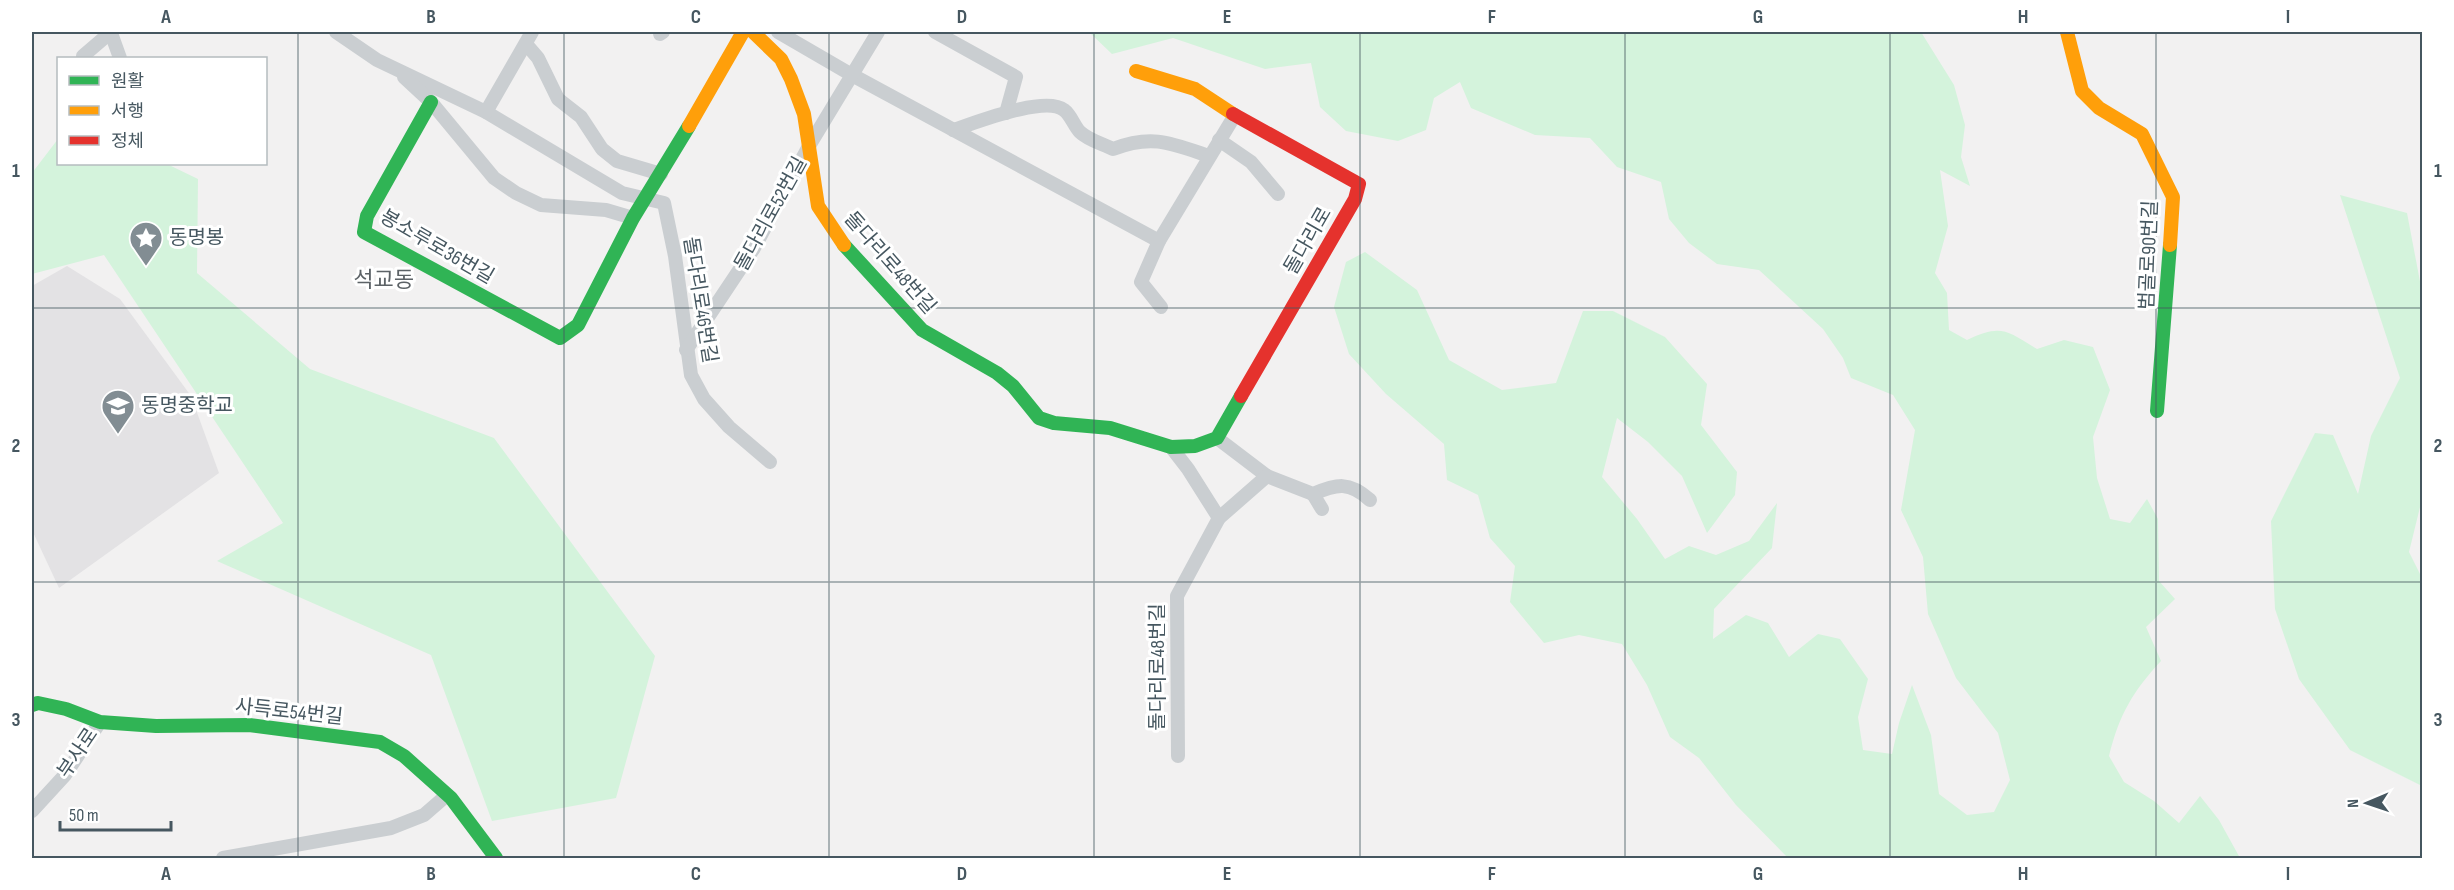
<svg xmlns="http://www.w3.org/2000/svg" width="2454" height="890" font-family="'Sofia Sans Condensed','Noto Sans KR',sans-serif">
<rect width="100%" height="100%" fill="#f2f1f1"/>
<polygon fill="#e3e2e4" points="67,266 120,299 191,396 219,473 59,588 32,530 32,286"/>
<g fill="#d4f3dc">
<path d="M1089,32H1921L1954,85L1965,125L1961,157L1970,186L1940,170L1948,226L1935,273L1947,293L1949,330L1967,340C2001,324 2006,330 2037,349L2064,340L2093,347L2110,390L2093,437L2097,478L2110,519L2130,523L2147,499L2158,519L2159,581L2175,599L2146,627L2161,661C2133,691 2119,715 2109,756L2124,782L2154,801L2179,823L2200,796L2219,820L2240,858H1788L1736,805L1699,758L1670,737L1647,685L1622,644L1579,635L1544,643L1510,602L1515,566L1490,538L1478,495L1447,480L1444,444L1386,394L1349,354L1334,307L1346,262L1365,252L1417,290L1449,360L1502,390L1556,383L1583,311H1613L1665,337L1707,384L1701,425L1737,472L1735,495L1707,533L1682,476L1648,442L1617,418L1602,477L1637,519L1665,559L1689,546L1716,555L1749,541L1777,503L1772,548L1714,609L1713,639L1746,615L1768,623L1789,657L1818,634L1840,639L1868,679L1858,717L1863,750L1892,754L1899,723L1912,685L1931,735L1939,794L1967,815L1994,812L2010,780L1998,733L1956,678L1928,614L1923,557L1901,510L1915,430L1893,395L1851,378L1843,358L1823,329L1759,270L1717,264L1689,243L1669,219L1661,182L1617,167L1590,138L1535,135L1471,108L1460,82L1434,98L1426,130L1398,141L1346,131L1320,107L1311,63L1265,69L1173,38L1112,54Z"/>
<polygon points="58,139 58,164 167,164 198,179 197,273 310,369 494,438 655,656 616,798 492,821 431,655 217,561 283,523 104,255 32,274 32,173"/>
<polygon points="2340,195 2407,213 2422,292 2422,499 2409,552 2422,578 2422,786 2350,750 2299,679 2275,609 2271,521 2315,433 2333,435 2358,494 2371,436 2400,378"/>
</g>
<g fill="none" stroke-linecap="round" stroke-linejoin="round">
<g stroke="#caced1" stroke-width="14">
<polyline points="336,32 377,60 486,112 622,193 664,203 675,256 691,375 704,399 729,427 770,462"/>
<polyline points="778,32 852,75 1159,241"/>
<polyline points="935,32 1016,77 1006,113"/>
<polyline points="111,33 120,58"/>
<polyline points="660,34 663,32"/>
<polyline points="526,44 538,58 558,99 581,117 602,149 617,161 661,174"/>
<polyline points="83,56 111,32"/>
<polyline points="404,77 431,102 494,178 516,193 541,205 606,210 633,218"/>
<polyline points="486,112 532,32"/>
<path d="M953,130C975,123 1045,95 1064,110C1071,115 1074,126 1080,132C1088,140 1103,144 1113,149C1152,134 1171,143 1209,156"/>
<polyline points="1219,140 1251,162 1278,194"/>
<polyline points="1161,307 1141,282 1159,241 1235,115"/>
<polyline points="686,350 754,248 809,146 878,32"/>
<path d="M1217,438L1267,476L1313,494C1337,484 1349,481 1370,500"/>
<polyline points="1171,447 1188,469 1219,518"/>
<polyline points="1313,494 1322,509"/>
<polyline points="1178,756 1177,596 1219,518 1267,476"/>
<polyline points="32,811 65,775 100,722"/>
<polyline points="223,858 391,828 424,815 447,795"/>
</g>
<g stroke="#30b455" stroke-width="14">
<polyline points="431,102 367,216 364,232 560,338 578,325 633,218 689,126"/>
<polyline points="844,245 922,330 997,373 1013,386 1039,418 1054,423 1110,428 1171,447 1195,446 1217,438 1241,396"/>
<polyline points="2157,411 2170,245"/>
<polyline points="32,705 38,703 66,709 100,722 156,726 249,725 380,742 404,756 451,798 496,858"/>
</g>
<g stroke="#ff9f0a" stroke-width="14">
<polyline points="753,32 781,59 791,79 804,114 818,206 844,245"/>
<polyline points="2067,32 2082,91 2099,108 2142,134 2173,197 2170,245"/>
<polyline points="1136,71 1195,89 1233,114"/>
<polyline points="689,126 743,32"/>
</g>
<polyline stroke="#e5322d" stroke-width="14" points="1233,114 1359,184 1355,199 1241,396"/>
</g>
<path fill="none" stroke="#465760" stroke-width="1.5" stroke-opacity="0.55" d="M298,32V858M564,32V858M829,32V858M1094,32V858M1360,32V858M1625,32V858M1890,32V858M2156,32V858M32,308H2422M32,582H2422"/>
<defs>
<g id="sight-pin" transform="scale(1.725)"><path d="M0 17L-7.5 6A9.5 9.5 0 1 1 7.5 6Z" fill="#828d93" stroke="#fff"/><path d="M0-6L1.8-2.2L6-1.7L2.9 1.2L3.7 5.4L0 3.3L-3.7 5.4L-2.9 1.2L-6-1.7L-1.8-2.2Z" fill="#fff"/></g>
<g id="school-pin" transform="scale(1.725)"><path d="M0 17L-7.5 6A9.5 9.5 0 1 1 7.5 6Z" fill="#828d93" stroke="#fff"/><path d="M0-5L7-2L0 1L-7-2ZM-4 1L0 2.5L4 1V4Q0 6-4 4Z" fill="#fff"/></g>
</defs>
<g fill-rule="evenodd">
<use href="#sight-pin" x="146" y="238"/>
<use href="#school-pin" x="118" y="406"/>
</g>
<g text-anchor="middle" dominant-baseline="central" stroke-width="6" stroke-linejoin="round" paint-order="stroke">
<g font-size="20" fill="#465760" stroke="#fff">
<text transform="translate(771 214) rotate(-61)">돌다리로52번길</text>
<text transform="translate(1308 241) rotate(-60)">돌다리로</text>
<text transform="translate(437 247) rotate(30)">봉소루로36번길</text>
<text transform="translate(2149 255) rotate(-88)">범골로90번길</text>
<text transform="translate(890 263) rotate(49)">돌다리로48번길</text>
<text transform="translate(700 300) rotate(81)">돌다리로46번길</text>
<text transform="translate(1158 667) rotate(-90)">돌다리로48번길</text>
<text transform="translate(289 712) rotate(6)">사득로54번길</text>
<text transform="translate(78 753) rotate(-56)">부사로</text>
</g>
<g font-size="20" fill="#465760" stroke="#fff" text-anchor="start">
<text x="169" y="238">동명봉</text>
<text x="141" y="406">동명중학교</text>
</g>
<g font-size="22" fill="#5c6266" stroke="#fff">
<text x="384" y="280">석교동</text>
</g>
</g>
<rect width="2454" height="890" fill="none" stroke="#ffffff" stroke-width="66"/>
<rect x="57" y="57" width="210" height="108" fill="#ffffff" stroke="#b5bcbf" stroke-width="1.5"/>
<rect x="69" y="76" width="30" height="9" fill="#30b455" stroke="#b5bcbf" stroke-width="1.5"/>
<text x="111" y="87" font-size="18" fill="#465760">원활</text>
<rect x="69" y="106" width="30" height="9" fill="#ff9f0a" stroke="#b5bcbf" stroke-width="1.5"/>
<text x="111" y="117" font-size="18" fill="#465760">서행</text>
<rect x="69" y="136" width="30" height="9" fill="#e5322d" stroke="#b5bcbf" stroke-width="1.5"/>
<text x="111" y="147" font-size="18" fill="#465760">정체</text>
<g transform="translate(2367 803) rotate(268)" stroke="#ffffff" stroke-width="4.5" paint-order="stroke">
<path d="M0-4.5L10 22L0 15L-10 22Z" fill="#465760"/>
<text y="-9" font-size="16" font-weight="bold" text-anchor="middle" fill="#465760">N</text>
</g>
<path d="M60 821v9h111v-9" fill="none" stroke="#465760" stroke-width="3"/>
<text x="69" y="821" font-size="18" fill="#465760" stroke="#ffffff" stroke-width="4.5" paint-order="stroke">50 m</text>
<rect x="33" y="33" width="2388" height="824" fill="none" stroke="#465760" stroke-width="2"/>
<g font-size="20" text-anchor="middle" font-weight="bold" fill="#465760">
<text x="166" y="23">A</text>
<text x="431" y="23">B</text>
<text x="696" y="23">C</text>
<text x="962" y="23">D</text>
<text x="1227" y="23">E</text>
<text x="1492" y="23">F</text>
<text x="1758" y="23">G</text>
<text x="2023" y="23">H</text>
<text x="2288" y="23">I</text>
<text x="16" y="177">1</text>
<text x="2438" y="177">1</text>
<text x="16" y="452">2</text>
<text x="2438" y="452">2</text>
<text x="16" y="726">3</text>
<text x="2438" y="726">3</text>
<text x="166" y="880">A</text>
<text x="431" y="880">B</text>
<text x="696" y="880">C</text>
<text x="962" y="880">D</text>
<text x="1227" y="880">E</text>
<text x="1492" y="880">F</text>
<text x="1758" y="880">G</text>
<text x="2023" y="880">H</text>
<text x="2288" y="880">I</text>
</g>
</svg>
